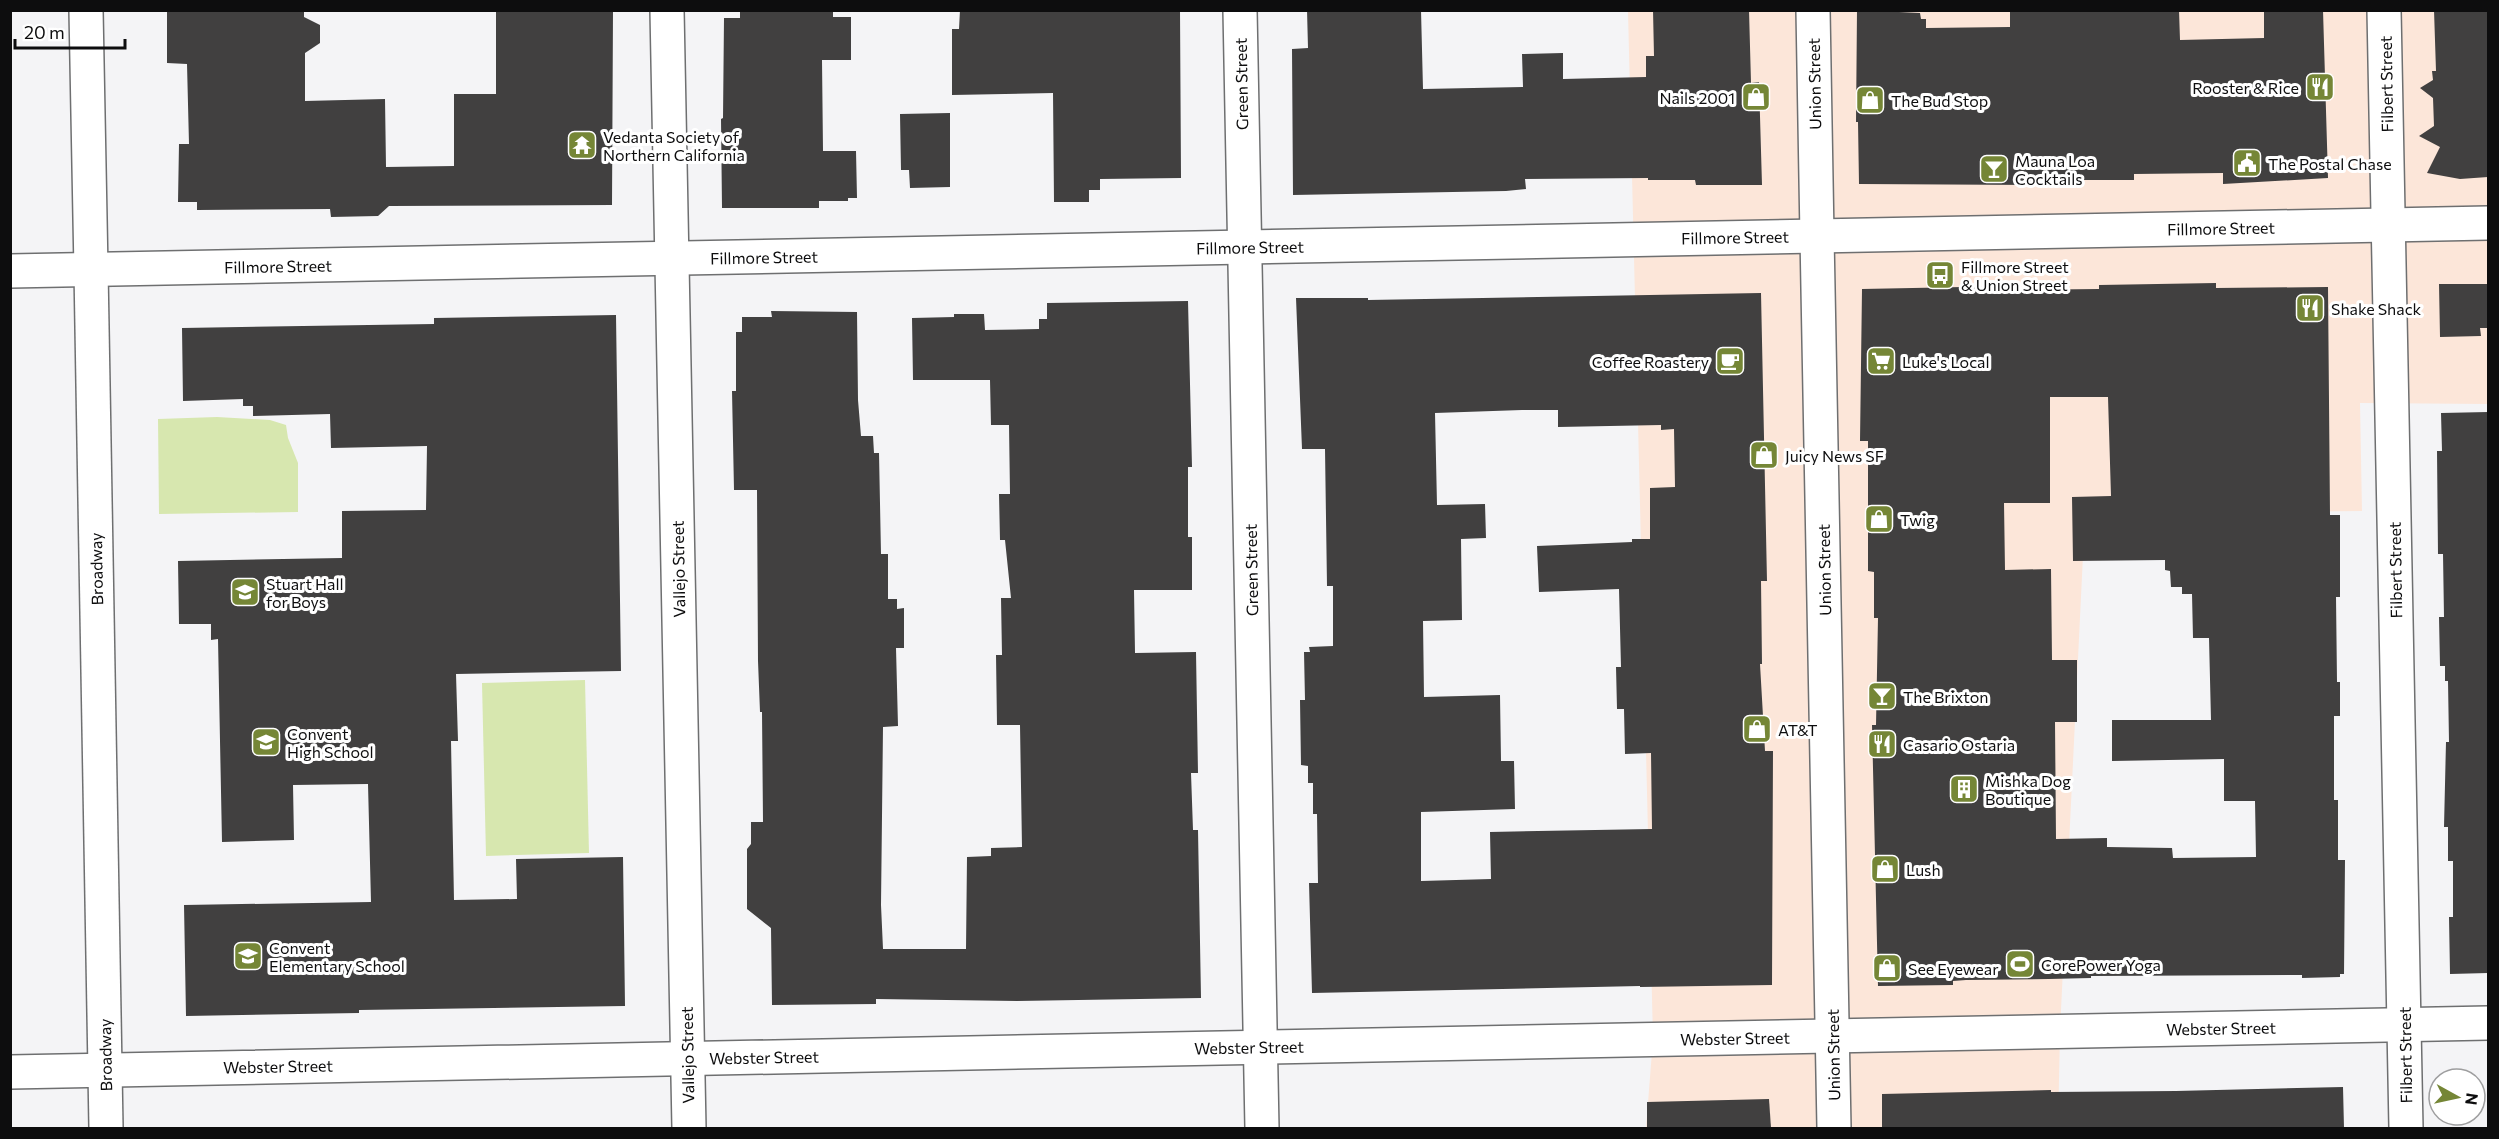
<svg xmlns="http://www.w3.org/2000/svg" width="2499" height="1139" font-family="Commissioner,sans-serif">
<rect width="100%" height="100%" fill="#f4f4f6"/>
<polygon fill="#fce6d9" points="1628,11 2488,11 2488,404 2360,403 2362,511 2085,514 2060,1031 2058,1128 1646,1128 1653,1039"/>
<g fill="#d7e7af">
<polygon points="217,417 270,420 286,425 288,438 298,463 298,512 159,514 158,419"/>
<polygon points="585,680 589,853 486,856 482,683"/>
</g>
<g fill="#414040" fill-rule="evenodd">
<polygon points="167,10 304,10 304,17 320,25 320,43 305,53 305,101 385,99 386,167 454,166 454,94 496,94 496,10 613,10 612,205 389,206 378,216 331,217 330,209 197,210 197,202 178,202 179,144 189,144 187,64 167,63"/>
<polygon points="740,10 833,10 833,17 851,17 851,60 822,60 823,151 856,151 857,198 848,198 848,201 819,201 819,208 722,208 721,119 723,118 724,18 740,18"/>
<polygon points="960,10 1180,10 1181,178 1100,179 1100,190 1089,190 1089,202 1054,202 1053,93 952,95 952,29 959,29"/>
<polygon points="1307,10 1421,10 1423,89 1523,87 1522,54 1563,53 1563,79 1646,77 1646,56 1654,56 1653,10 1749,10 1751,83 1759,82 1762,185 1696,185 1695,180 1648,180 1648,178 1525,179 1526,189 1506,191 1293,195 1292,49 1308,48"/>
<polygon points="1857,10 1920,13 1921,19 1926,19 1926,28 2010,27 2010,10 2179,10 2180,40 2264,38 2264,10 2323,10 2328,178 2223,184 2223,173 2134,174 2134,180 2057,180 2053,185 1859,184 1858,122 1856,122"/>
<polygon points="2434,10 2488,10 2488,177 2460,179 2427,173 2440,147 2419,136 2434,126 2433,98 2420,88 2433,80 2432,71 2436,71"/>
<polygon points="950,113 950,187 910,188 909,170 901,170 900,114"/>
<path d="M2216,283V288L2328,287L2330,515H2340V597H2336L2337,682H2340V716H2334V800H2338V860H2345L2344,974H2340V977L2302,978V975L2091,976V978L2049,979L1966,980L1953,981V985L1878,986L1872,725H1876L1878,618H1874V572L1868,571V441H1860L1862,289L2014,286V290L2099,289V285ZM2050,397H2108L2111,496L2072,497L2073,561L2165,560V570L2170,571L2171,587H2182V594H2192L2193,638H2209L2211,720H2112V761L2224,759V801H2255L2256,857L2173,858L2172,848L2107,847V838L2056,839L2055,722H2077V660H2052L2051,569L2005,570L2004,503H2050Z"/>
<polygon points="2439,284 2488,284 2488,328 2480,328 2481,336 2440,337"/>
<path d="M1761,293L1767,581H1761L1762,664H1760L1765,751H1773L1772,985L1640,987V986L1312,993L1309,883H1318L1317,814H1313V783H1308V766L1301,765L1300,700H1305L1304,652H1310L1309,647L1333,646V586H1327L1325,449H1302L1296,298H1368V300ZM1522,410H1558V427L1661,425V430L1674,429L1675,487L1650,488V539H1632V542L1537,546L1539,592L1619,589L1621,667H1616L1617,709H1624L1625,754L1651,753L1652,829L1490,832L1491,879L1421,881V812L1515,809L1514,761H1501L1500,695L1424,697L1423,621L1462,620L1461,539L1486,538L1485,504L1437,505L1435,413Z"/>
<polygon points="1188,301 1192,467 1188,467 1188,537 1192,537 1192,590 1134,590 1135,653 1196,652 1198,773 1191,773 1193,830 1198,830 1201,998 1017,1001 876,999 876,1004 772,1005 771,928 747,909 747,849 751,844 751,822 763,822 762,712 760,712 758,661 757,490 734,490 732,391 736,391 736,332 742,332 742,317 772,317 771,311 857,312 858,400 861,436 873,436 874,453 879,453 881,554 888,554 888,599 897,599 897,609 904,608 904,648 896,648 898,726 883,727 881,905 883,949 966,949 967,857 991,856 991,848 1022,847 1020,725 997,725 996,655 1002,655 1001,598 1011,598 1005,540 1000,540 999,494 1010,494 1009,425 991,425 990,380 913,380 912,318 954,317 954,314 984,314 985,330 1039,329 1039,319 1047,319 1047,303"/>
<polygon points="616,315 621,671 456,674 458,741 451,741 454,900 517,899 516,859 623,857 625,1006 359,1010 359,1013 186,1016 184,905 371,902 368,784 293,785 294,840 222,842 218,639 211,640 211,624 179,624 178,561 342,558 342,511 426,510 427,446 331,448 330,414 253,416 253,406 243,406 243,399 183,401 182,328 434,324 434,318"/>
<polygon points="2488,412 2488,973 2450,974 2449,917 2453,917 2453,861 2448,861 2448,827 2444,827 2446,742 2449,742 2448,681 2445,681 2445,666 2440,666 2439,617 2444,617 2443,554 2438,554 2437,451 2442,451 2441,413"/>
<polygon points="2343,1087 2344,1128 1882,1128 1882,1094 2051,1090 2051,1092 2176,1091"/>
<polygon points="1769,1099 1771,1128 1647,1128 1647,1102"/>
</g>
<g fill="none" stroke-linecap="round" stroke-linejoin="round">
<g stroke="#6e6f70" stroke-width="36">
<g id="street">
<polyline points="86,10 91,270"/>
<polyline points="667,10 689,1128"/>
<polyline points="1240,10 1262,1128"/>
<polyline points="1813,10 1817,236"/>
<polyline points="2384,10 2406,1128"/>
<polyline points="10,1072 2488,1023"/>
</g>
</g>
<g stroke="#6e6f70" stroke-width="36">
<g id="secondary">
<polyline points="1817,236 1834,1128"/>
<polyline points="91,270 106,1128"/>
<polyline points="10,271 2488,223"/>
</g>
</g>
<use href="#street" stroke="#fff" stroke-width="33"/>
<use href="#secondary" stroke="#fff" stroke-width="33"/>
</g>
<defs>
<g id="restaurant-square" transform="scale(1.5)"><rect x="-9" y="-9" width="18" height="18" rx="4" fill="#758636" stroke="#fff"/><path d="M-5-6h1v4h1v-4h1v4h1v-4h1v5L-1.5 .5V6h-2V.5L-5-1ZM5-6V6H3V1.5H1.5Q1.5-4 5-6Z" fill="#fff"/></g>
<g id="shop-square" transform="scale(1.5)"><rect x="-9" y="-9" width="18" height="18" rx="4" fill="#758636" stroke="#fff"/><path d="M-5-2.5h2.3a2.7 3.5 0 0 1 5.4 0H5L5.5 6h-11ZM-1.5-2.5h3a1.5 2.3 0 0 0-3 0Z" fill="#fff"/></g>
<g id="temple-square" transform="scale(1.5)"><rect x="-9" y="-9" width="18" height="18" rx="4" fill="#758636" stroke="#fff"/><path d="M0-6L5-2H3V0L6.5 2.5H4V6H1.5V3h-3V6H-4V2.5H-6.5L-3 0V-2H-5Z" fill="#fff"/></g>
<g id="civic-square" transform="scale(1.5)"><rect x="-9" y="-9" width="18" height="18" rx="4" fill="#758636" stroke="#fff"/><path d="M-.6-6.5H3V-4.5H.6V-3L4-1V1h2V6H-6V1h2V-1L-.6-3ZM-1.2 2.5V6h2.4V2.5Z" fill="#fff"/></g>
<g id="bar-square" transform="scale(1.5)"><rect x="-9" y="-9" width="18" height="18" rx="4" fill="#758636" stroke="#fff"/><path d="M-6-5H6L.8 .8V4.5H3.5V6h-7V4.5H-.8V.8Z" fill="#fff"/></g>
<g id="bus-square" transform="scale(1.5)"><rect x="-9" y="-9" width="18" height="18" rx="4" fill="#758636" stroke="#fff"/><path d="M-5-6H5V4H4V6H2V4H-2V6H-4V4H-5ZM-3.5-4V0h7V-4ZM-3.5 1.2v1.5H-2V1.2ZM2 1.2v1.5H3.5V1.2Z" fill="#fff"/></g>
<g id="cafe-square" transform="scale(1.5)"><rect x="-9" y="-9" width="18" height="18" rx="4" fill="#758636" stroke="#fff"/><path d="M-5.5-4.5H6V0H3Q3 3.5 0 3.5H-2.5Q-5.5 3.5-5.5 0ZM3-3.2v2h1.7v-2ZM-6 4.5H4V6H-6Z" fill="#fff"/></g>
<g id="supermarket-square" transform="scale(1.5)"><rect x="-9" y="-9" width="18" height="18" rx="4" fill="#758636" stroke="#fff"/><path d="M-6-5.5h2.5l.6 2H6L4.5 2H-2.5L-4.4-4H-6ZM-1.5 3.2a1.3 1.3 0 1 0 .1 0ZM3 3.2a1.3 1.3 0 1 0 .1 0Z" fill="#fff"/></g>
<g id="school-square" transform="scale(1.5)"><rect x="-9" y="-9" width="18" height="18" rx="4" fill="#758636" stroke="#fff"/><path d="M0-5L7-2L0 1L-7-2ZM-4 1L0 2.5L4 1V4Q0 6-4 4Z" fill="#fff"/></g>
<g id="building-square" transform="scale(1.5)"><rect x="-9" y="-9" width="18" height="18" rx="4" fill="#758636" stroke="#fff"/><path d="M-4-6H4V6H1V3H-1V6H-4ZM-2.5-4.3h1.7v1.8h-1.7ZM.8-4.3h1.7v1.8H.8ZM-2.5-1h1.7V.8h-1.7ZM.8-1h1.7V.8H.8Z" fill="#fff"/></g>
<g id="stadium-square" transform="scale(1.5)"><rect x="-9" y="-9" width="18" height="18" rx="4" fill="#758636" stroke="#fff"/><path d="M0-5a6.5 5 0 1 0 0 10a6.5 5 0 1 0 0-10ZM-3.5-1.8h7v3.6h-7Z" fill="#fff"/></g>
</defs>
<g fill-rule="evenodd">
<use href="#restaurant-square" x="2320" y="87"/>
<use href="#shop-square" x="1756" y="97"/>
<use href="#shop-square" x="1870" y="100"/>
<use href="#temple-square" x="582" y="145"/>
<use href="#civic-square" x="2247" y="163"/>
<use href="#bar-square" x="1994" y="169"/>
<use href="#bus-square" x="1940" y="275"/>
<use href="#restaurant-square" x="2310" y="308"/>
<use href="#cafe-square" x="1730" y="361"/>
<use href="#supermarket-square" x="1881" y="361"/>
<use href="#shop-square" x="1764" y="455"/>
<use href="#shop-square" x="1879" y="519"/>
<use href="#school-square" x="245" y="592"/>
<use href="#bar-square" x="1882" y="696"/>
<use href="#shop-square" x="1757" y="729"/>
<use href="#school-square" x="266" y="742"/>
<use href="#restaurant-square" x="1882" y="744"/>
<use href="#building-square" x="1964" y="789"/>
<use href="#shop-square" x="1885" y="869"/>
<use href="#school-square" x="248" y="956"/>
<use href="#stadium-square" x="2020" y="964"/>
<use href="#shop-square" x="1887" y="968"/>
</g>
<g text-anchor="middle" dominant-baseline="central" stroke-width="6" stroke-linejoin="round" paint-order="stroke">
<g font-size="16" fill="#0d0d0e" stroke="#fff">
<text transform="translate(1241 84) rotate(-91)">Green Street</text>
<text transform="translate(1814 84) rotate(-91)">Union Street</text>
<text transform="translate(2386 84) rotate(-91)">Filbert Street</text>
<text transform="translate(2221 228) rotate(-1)">Fillmore Street</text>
<text transform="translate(1735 237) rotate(-1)">Fillmore Street</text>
<text transform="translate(1250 247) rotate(-1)">Fillmore Street</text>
<text transform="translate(764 257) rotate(-1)">Fillmore Street</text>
<text transform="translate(278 266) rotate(-1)">Fillmore Street</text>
<text transform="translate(96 569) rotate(-91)">Broadway</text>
<text transform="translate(678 569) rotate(-91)">Vallejo Street</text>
<text transform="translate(1251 570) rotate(-91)">Green Street</text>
<text transform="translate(1824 570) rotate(-91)">Union Street</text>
<text transform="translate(2395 570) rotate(-91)">Filbert Street</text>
<text transform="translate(2221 1028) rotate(-1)">Webster Street</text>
<text transform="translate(1735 1038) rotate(-1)">Webster Street</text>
<text transform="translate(1249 1047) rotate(-1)">Webster Street</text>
<text transform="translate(105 1055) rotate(-91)">Broadway</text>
<text transform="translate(687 1055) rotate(-91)">Vallejo Street</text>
<text transform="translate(1833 1055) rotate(-91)">Union Street</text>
<text transform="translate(2405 1055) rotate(-91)">Filbert Street</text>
<text transform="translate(764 1057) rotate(-1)">Webster Street</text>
<text transform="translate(278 1066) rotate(-1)">Webster Street</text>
</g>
<g font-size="16" fill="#0d0d0e" stroke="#fff" text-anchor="start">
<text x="2299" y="87" text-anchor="end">Rooster &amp; Rice</text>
<text x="1735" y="97" text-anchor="end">Nails 2001</text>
<text x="1891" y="100">The Bud Stop</text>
<text x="603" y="136">Vedanta Society of<tspan x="603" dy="18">Northern California</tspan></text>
<text x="2015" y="160">Mauna Loa<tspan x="2015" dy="18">Cocktails</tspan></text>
<text x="2268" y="163">The Postal Chase</text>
<text x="1961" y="266">Fillmore Street<tspan x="1961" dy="18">&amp; Union Street</tspan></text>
<text x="2331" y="308">Shake Shack</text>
<text x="1709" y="361" text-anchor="end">Coffee Roastery</text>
<text x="1902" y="361">Luke's Local</text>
<text x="1785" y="455">Juicy News SF</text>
<text x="1900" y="519">Twig</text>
<text x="266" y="583">Stuart Hall<tspan x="266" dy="18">for Boys</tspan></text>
<text x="1903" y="696">The Brixton</text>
<text x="1778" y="729">AT&amp;T</text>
<text x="287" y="733">Convent<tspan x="287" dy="18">High School</tspan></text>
<text x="1903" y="744">Casario Ostaria</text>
<text x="1985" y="780">Mishka Dog<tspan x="1985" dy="18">Boutique</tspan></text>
<text x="1906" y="869">Lush</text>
<text x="269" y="947">Convent<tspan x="269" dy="18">Elementary School</tspan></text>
<text x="2041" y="964">CorePower Yoga</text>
<text x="1908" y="968">See Eyewear</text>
</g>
</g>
<rect width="2499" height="1139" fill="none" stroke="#0d0d0e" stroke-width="24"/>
<g transform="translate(2457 1097) rotate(98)"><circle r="28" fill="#ffffff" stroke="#9e9e9f" stroke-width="1.5"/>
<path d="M0-4.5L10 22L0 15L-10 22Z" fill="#758636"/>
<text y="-9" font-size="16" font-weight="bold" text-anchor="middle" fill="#0d0d0e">N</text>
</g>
<path d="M15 39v9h110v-9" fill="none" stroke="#0d0d0e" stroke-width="3"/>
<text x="24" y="39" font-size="18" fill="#0d0d0e" stroke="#ffffff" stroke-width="4.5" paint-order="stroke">20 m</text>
</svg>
